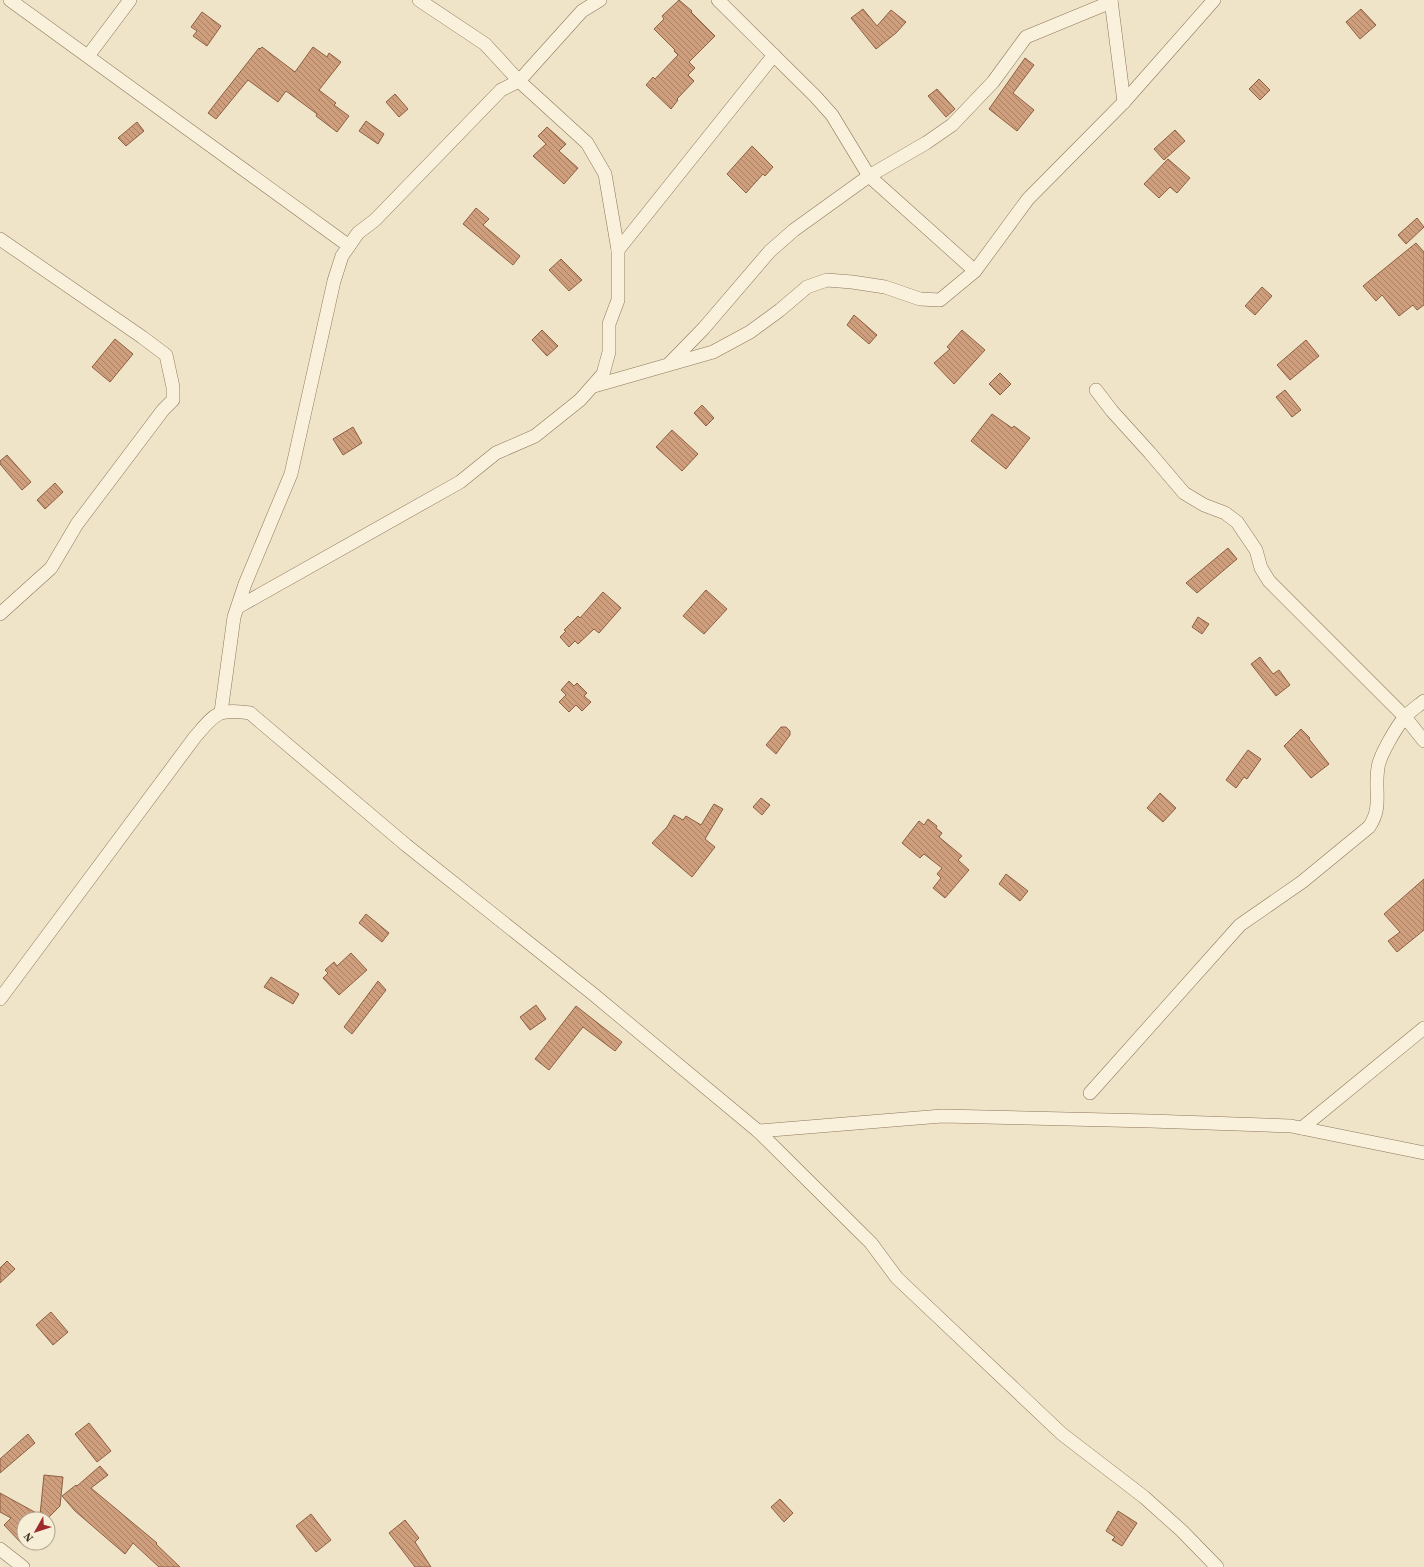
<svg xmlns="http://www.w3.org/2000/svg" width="1424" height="1567" font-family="'Source Serif 4',serif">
<defs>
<pattern id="building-back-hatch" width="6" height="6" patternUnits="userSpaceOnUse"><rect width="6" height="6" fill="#cf9f7d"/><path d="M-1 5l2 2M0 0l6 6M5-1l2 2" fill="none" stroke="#a98266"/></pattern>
</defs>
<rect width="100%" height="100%" fill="#f0e4c8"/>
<g fill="url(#building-back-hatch)" stroke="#8d5f41">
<polygon points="679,0 692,11 691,12 715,36 689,62 695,68 688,75 694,81 677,99 678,100 671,109 646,85 653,77 655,79 678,55 674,51 675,50 654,29 664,19 662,16"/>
<polygon points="863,9 877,26 891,10 906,22 896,33 876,49 851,18"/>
<polygon points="1361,9 1376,25 1360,39 1346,22"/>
<polygon points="202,12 221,26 207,46 193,36 197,31 191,27"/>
<polygon points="262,47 295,72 313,47 327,57 329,53 341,62 319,90 336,103 334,105 349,116 337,132 316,116 317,114 286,91 278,102 248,80 216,119 208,113 259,48 260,49"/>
<polygon points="1025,58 1034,65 1013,93 1034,110 1017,131 989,109"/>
<polygon points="1259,79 1270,90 1260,100 1249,89"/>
<polygon points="937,89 955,109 946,117 928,96"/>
<polygon points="395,94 408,109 399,117 386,102"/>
<polygon points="366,121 384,134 378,144 359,131"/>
<polygon points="137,122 144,131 126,146 118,138"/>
<polygon points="547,127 566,144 559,151 578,168 564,184 533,156 546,144 538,136"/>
<polygon points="1175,130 1185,141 1164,160 1154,149"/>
<polygon points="752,146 773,167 765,176 763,174 746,193 727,174"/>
<polygon points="1168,159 1190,178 1177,193 1170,187 1159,198 1144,184"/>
<polygon points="476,208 489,219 483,225 520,256 513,265 463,224"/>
<polygon points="1417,218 1424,227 1406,244 1398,235"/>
<polygon points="1416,243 1424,252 1424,305 1417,310 1413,305 1399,316 1382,295 1376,301 1363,286"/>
<polygon points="561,259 582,280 569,291 549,270"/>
<polygon points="1262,287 1272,296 1255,315 1245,306"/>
<polygon points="854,315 877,335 869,344 847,325"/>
<polygon points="542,330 558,346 547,356 532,340"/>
<polygon points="962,330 985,350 954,384 934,363 950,349 947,347"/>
<polygon points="115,339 133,354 110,382 92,367"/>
<polygon points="1306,340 1319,356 1290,380 1277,365"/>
<polygon points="1000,373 1011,384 1000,395 989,384"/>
<polygon points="1285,390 1301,410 1292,417 1276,397"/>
<polygon points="702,405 714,418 706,426 694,413"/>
<polygon points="992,414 1012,428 1014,426 1030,438 1006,469 971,441"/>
<polygon points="353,427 362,443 343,455 333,439"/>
<polygon points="672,430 698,454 682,471 656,447"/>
<polygon points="7,455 31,482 22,490 0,464 0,461"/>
<polygon points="55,483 63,492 45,509 37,500"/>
<polygon points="1228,548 1237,559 1197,593 1186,583"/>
<polygon points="706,590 727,609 704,634 683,616"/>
<polygon points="603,592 621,608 599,633 594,629 578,644 575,641 569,647 560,637 566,631 564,630 578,616 580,618"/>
<polygon points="1198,617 1209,624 1202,634 1192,627"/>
<polygon points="1260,657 1273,674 1279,670 1290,685 1276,696 1251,664"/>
<polygon points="569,681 574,686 577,683 587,693 584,696 591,702 582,711 576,705 569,712 559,702 566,695 561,690"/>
<polygon points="781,727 786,727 790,731 790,735 776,754 766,745"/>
<polygon points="1301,729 1310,738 1309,739 1329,764 1311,778 1284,746"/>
<polygon points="1248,750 1261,759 1247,779 1244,777 1236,788 1226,780"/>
<polygon points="1160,793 1176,808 1163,822 1147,808"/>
<polygon points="761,798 770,805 762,815 753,807"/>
<polygon points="714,804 723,809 705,839 715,847 692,877 652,843 667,827 674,815 683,820 686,816 701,825"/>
<polygon points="928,819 937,826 936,828 942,833 939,837 962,856 958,860 969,870 945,898 933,888 941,878 937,874 942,868 924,854 920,858 902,843 919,821 924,825"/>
<polygon points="1006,874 1028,891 1020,901 999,884"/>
<polygon points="1424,879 1424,930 1397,952 1388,941 1400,932 1384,914"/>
<polygon points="366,914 389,933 382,942 359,923"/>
<polygon points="351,953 367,970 339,995 323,978 328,973 325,970 334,962 337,966"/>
<polygon points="271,977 299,994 293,1004 264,987"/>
<polygon points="378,981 386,990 352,1034 344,1027"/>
<polygon points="536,1005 546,1019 530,1030 520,1017"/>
<polygon points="576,1006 622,1042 615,1051 583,1027 549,1070 535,1059"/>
<polygon points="7,1261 15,1269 0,1283 0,1268"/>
<polygon points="51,1312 68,1332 53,1345 36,1325"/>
<polygon points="89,1423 111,1451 97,1462 75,1434"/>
<polygon points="28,1434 35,1443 0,1473 0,1459"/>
<polygon points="100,1466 108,1475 91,1488 157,1543 156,1544 180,1567 159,1567 133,1543 125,1554 75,1511 62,1496 76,1485 77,1486"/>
<polygon points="44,1475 63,1477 60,1506 47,1519 24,1519 24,1546 4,1525 11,1518 0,1512 0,1493 40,1515"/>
<polygon points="780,1499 793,1513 784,1522 771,1507"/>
<polygon points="1118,1511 1137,1523 1122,1546 1112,1540 1115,1537 1106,1531"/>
<polygon points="311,1514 331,1540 316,1552 296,1526"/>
<polygon points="405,1520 419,1538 415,1542 431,1567 415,1567 389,1533"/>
</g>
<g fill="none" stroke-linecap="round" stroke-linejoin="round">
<g stroke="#8d765c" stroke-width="14">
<g id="minor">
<polyline points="10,0 349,246"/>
<polyline points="718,0 815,96 832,115 869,176 975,271"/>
<polyline points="1111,0 1124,102"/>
<polyline points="88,56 130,0"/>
<polyline points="0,239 142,337 166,355 173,387 173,400 163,410 77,524 51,568 0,614"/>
<polyline points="618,250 774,55"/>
<polyline points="670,363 704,328 770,251 794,230 869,176 926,143 952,125 993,82 1026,37 1111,2"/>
<polyline points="594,386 713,352 750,332 780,310 807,287 827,280 852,282 885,287 920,299 940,300 975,271 1028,199 1124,102 1214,0"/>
<polyline points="1096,390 1112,411 1150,453 1184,493 1204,505 1225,513 1237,522 1256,550 1261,568 1269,581 1405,717 1424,741"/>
<polyline points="238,607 460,482 496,453 535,436 580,400 603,374 609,352 609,324 618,300 618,250 605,174 587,143 519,81 485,44 419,0"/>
<polyline points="221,712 234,617 245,584 291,474 334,281 342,256 358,233 375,220 501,90 519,81 582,11 600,0"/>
<path d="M0,999L195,737C215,714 217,708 250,713L406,845L593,994L758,1131L871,1243L897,1278L1062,1434L1144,1497L1182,1531L1217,1567"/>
<path d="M1090,1093L1240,925L1302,882L1369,827C1383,807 1374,790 1378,768C1379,756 1397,726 1405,717C1410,711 1418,706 1424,701"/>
<polyline points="1302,1128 1424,1028"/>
<polyline points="758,1131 942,1116 1150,1121 1291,1126 1424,1153"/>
<polyline points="0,1549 23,1567"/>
</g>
</g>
<use href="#minor" stroke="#faf1dc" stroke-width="13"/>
</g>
<g transform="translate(36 1531) rotate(231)"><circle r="19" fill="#f7eed8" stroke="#ada18e"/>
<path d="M0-3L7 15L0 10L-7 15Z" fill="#9e2a2b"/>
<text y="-6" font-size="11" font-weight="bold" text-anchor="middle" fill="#3d2e20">N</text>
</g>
</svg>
